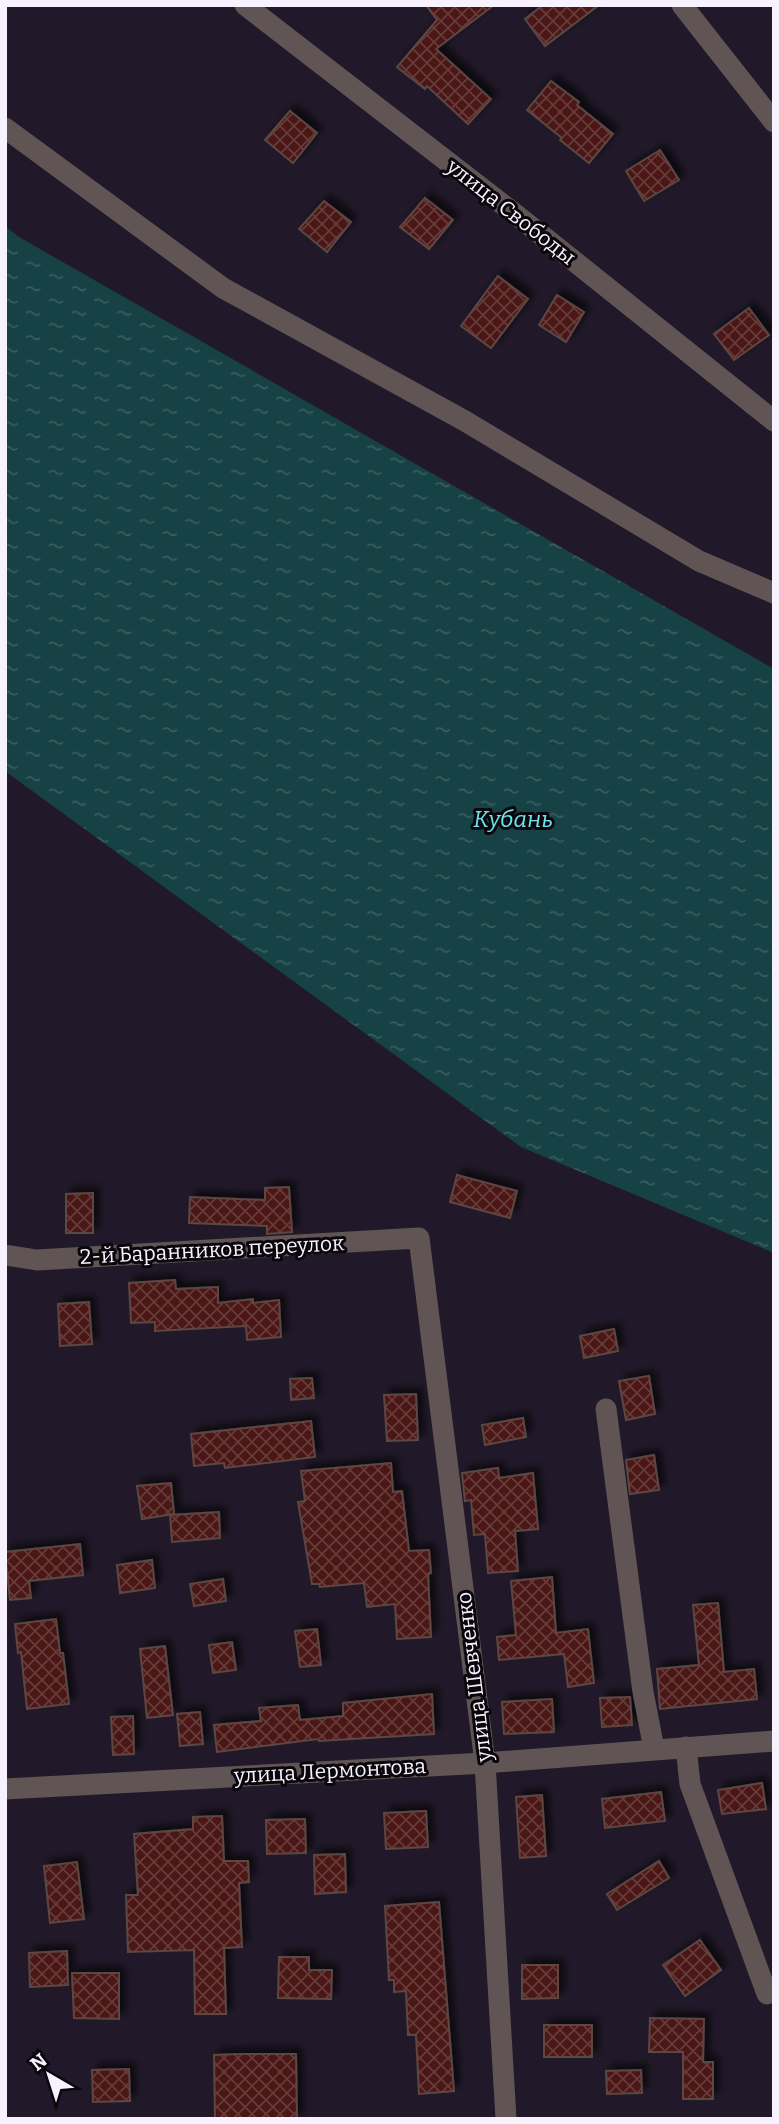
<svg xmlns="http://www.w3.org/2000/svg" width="779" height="2124" font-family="Bitter,serif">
<defs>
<pattern id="water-ripples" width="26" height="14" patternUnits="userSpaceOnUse" patternTransform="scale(1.75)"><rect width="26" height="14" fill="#164145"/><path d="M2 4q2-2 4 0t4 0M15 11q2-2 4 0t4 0" fill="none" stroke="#395d61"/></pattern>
<pattern id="building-cross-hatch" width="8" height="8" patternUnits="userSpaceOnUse" patternTransform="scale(1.75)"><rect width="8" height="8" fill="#4b1816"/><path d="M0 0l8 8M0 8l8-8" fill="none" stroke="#663a39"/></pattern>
<filter id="shadow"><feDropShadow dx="6" dy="-6" stdDeviation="3.5" flood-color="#0009"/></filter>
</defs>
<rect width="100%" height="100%" fill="#211929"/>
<polygon fill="url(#water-ripples)" points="5,226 19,237 774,669 774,1253 521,1147 5,771"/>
<g fill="url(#building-cross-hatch)" stroke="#5d4643" stroke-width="2" filter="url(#shadow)">
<polygon points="426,5 494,5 436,49 491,99 468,124 427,86 425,89 397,67 437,20"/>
<polygon points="543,5 599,5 545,46 525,19"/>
<polygon points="551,81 579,102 577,105 613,134 589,163 560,140 562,138 527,110"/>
<polygon points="290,111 317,133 293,163 265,140"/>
<polygon points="660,150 679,180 644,201 626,171"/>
<polygon points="425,198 453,220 429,249 400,227"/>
<polygon points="324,201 351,222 327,252 299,229"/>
<polygon points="498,276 528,299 491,348 461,326"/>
<polygon points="557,295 584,312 566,342 539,325"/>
<polygon points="749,308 769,335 734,360 714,334"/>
<polygon points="457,1175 517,1191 510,1218 450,1202"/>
<polygon points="289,1187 292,1232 267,1234 267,1226 189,1223 190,1197 265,1200 265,1188"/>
<polygon points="93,1193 93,1233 66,1233 66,1194"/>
<polygon points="175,1280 176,1289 218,1287 218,1303 253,1299 253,1303 279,1300 281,1337 247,1340 246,1326 155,1331 155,1322 131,1323 129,1283"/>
<polygon points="89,1302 92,1344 60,1346 58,1304"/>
<polygon points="614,1329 618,1351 584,1358 580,1336"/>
<polygon points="649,1376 655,1414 626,1420 619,1381"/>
<polygon points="312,1378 314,1398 291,1400 290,1379"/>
<polygon points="416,1394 418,1440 387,1441 384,1395"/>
<polygon points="523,1418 526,1437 485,1445 482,1425"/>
<polygon points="311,1421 315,1457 225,1468 224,1463 194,1466 191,1434"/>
<polygon points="654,1455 659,1490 630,1494 626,1460"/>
<polygon points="391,1463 393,1492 402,1491 409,1551 429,1550 431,1573 428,1574 431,1637 397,1639 395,1604 367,1607 364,1583 320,1587 319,1584 312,1584 298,1502 305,1501 301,1471"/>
<polygon points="498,1468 499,1478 533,1473 538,1529 515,1531 518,1571 488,1573 485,1534 474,1535 471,1500 465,1501 462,1473"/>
<polygon points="171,1483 174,1514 142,1519 137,1486"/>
<polygon points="219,1512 220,1538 172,1542 170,1515"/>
<polygon points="80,1544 83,1575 29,1581 31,1598 10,1600 5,1552"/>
<polygon points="152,1560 155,1588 120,1593 117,1565"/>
<polygon points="552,1577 556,1633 588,1629 594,1683 568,1687 564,1654 499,1660 497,1637 516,1635 511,1581"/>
<polygon points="223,1579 226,1601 194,1606 190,1584"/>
<polygon points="718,1603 724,1672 754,1669 757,1699 660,1709 657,1669 699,1665 693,1605"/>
<polygon points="56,1619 60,1653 63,1653 69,1704 27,1709 21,1652 18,1653 15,1624"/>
<polygon points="317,1629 321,1665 300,1667 295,1631"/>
<polygon points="232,1642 236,1670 213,1673 209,1645"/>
<polygon points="165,1646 173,1715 147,1718 140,1649"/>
<polygon points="432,1694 434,1734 319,1741 318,1739 217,1752 214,1725 261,1721 259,1708 298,1705 300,1720 343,1716 343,1703"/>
<polygon points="630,1697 632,1725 602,1727 600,1698"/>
<polygon points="552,1699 554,1732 504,1734 502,1702"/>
<polygon points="200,1712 203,1744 180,1746 177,1714"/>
<polygon points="133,1716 134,1754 113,1755 111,1717"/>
<polygon points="762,1783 766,1809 722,1814 718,1790"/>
<polygon points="661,1792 665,1821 605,1828 602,1799"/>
<polygon points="542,1795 546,1856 520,1858 516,1797"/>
<polygon points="426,1811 428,1847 386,1849 384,1813"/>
<polygon points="222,1816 224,1861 248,1861 249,1882 239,1883 242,1947 224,1948 226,2014 195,2014 194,1950 128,1952 126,1895 138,1895 134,1834 193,1829 193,1817"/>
<polygon points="305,1819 306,1853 267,1854 266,1820"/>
<polygon points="345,1854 346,1892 315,1894 314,1855"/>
<polygon points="659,1861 669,1878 617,1910 607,1894"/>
<polygon points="77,1862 84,1919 50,1923 44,1866"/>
<polygon points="439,1902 454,2091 419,2094 416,2035 408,2035 406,1991 394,1992 394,1980 389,1980 385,1906"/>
<polygon points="700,1940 721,1970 685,1996 663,1965"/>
<polygon points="67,1951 68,1985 30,1987 29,1953"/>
<polygon points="279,1957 309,1957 309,1970 332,1970 331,1999 278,1998"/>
<polygon points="522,1965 558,1965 558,1998 522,1999"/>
<polygon points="72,1973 119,1973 119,2019 74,2018"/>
<polygon points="650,2018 704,2019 703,2062 713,2062 713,2099 683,2099 683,2052 649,2052"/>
<rect x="544" y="2025" width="48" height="32"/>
<polygon points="240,2054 296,2054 297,2119 215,2119 214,2055"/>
<polygon points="129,2069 130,2101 93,2102 92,2070"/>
<polygon points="641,2070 642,2093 607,2094 606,2071"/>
</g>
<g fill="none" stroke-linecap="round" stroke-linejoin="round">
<g stroke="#605554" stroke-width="21">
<polyline points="245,5 519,217 774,421"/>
<polyline points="682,5 774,122"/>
<polyline points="5,128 223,288 465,421 699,561 774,593"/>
<polyline points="5,1255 37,1260 419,1238 485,1763 506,2119"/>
<polyline points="606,1409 643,1692 654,1749"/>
<polyline points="686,1747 690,1784 767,1994"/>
<polyline points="5,1789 485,1763 774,1741"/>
</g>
</g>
<g text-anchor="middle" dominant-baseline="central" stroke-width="6" stroke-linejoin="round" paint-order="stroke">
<g font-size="21" fill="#f7f2fd" stroke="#09060c">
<text transform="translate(511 212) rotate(38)">улица Свободы</text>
<text transform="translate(212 1250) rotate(-3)">2-й Баранников переулок</text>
<text transform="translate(474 1677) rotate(-97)">улица Шевченко</text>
<text transform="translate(330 1771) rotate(-3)">улица Лермонтова</text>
</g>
<g font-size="23" font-style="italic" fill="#6de4ef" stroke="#09060c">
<text x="513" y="819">Кубань</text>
</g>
</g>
<rect width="779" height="2124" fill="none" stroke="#f7f2fd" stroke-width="14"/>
<g transform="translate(49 2075) rotate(321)" stroke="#09060c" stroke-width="5" paint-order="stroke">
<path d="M0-5L12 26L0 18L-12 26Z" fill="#f7f2fd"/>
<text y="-10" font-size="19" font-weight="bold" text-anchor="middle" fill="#f7f2fd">N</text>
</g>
</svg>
